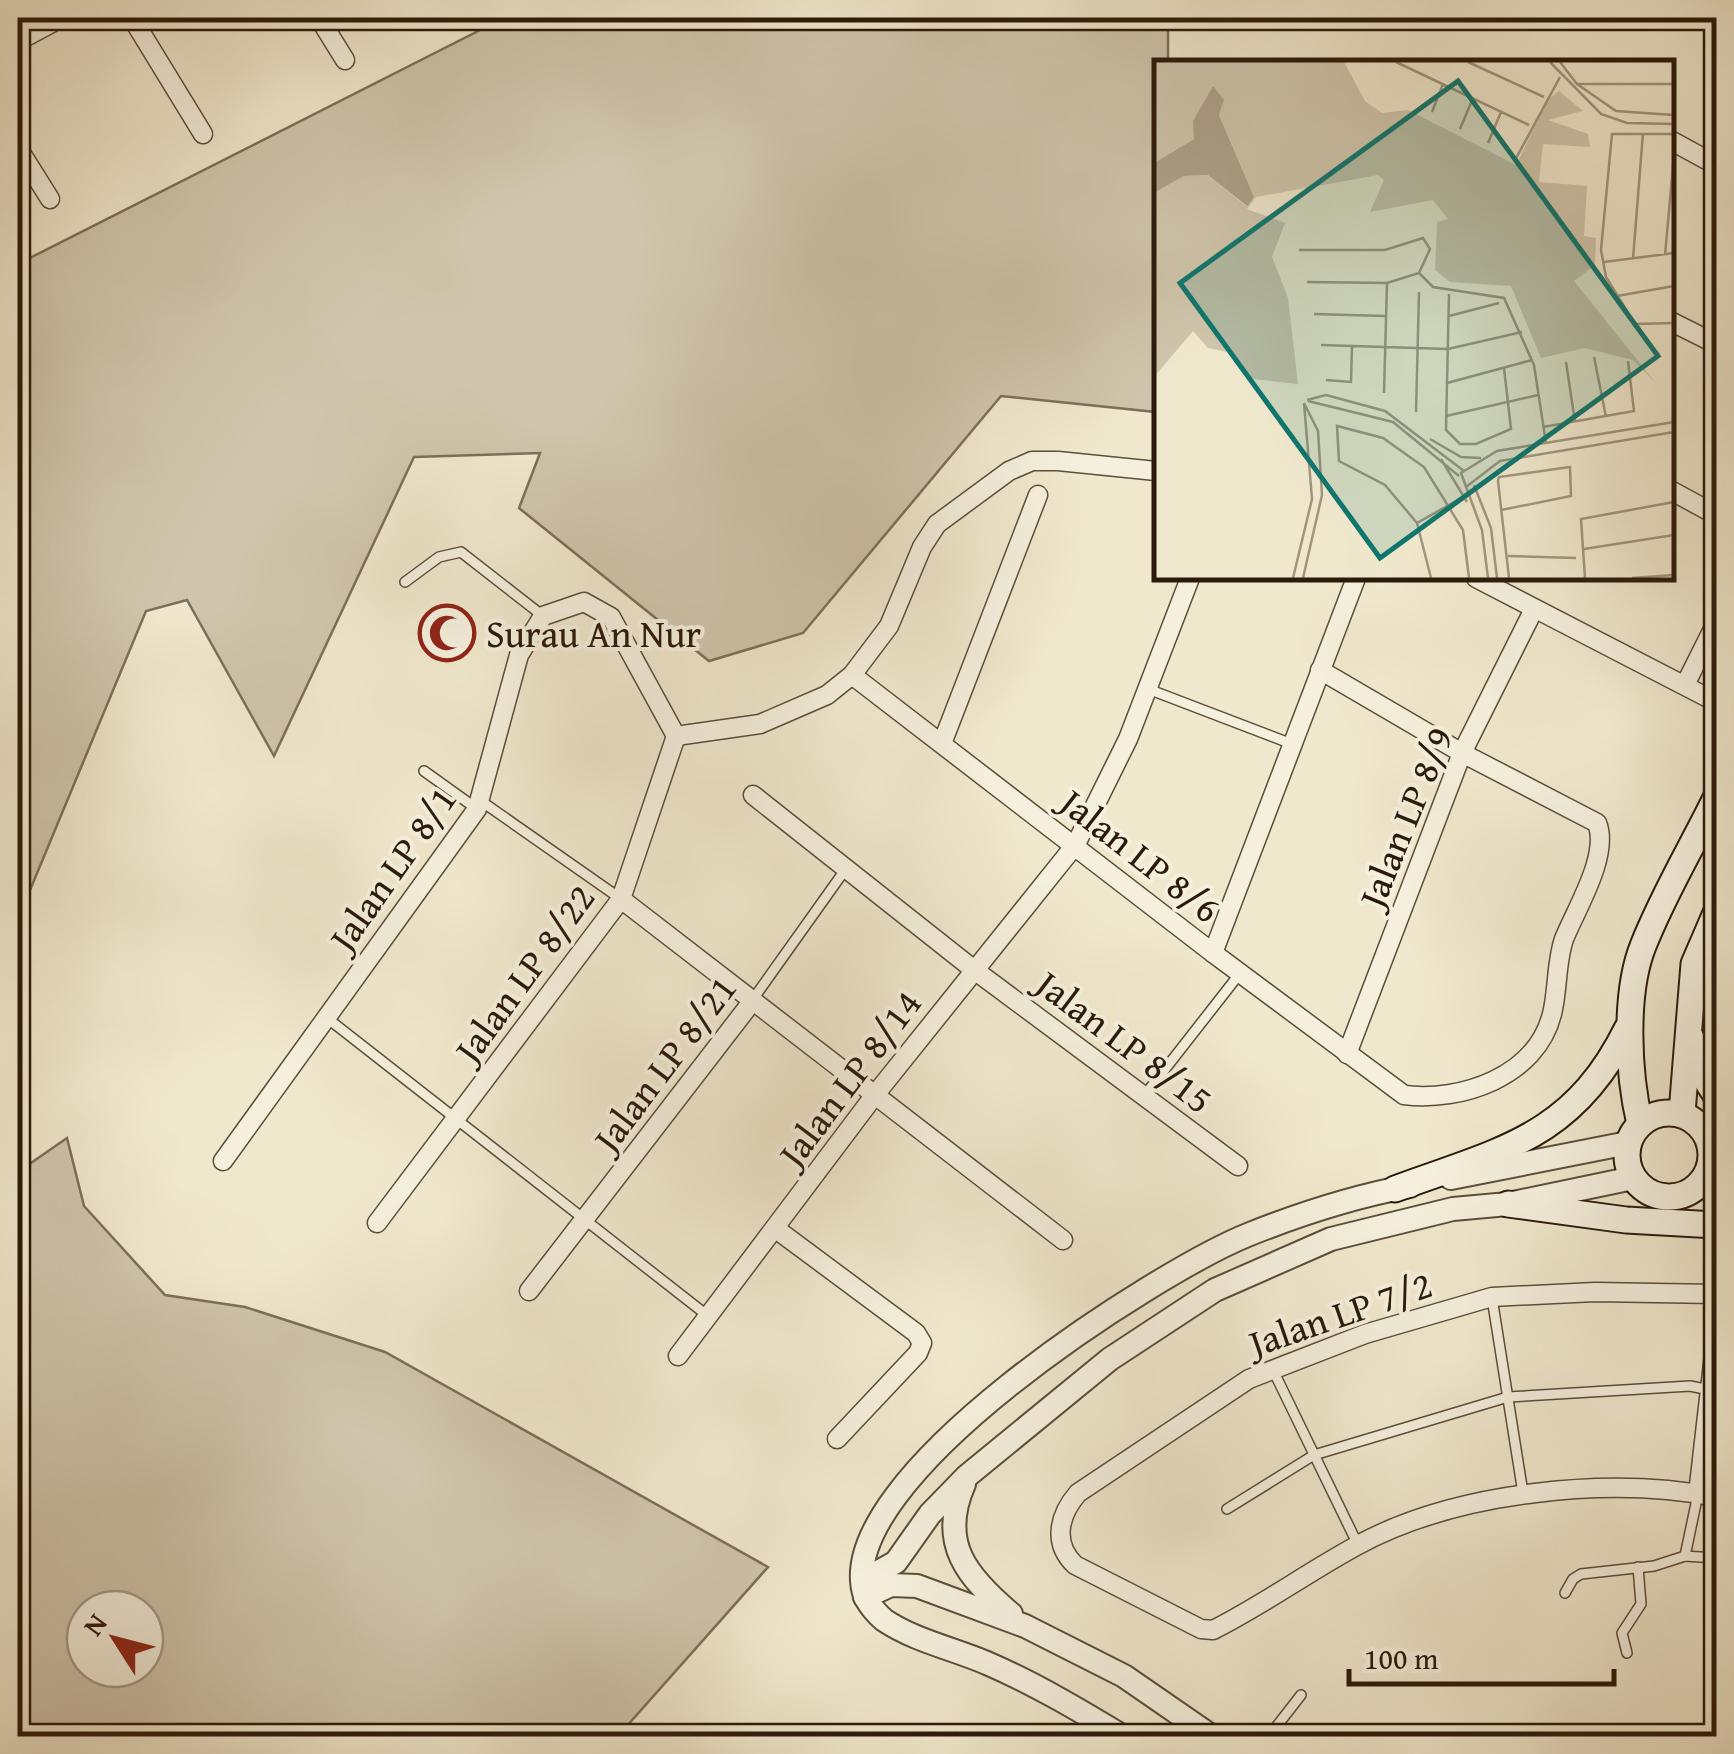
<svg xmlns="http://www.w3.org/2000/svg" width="1734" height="1754" font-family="'Gentium Book Plus',serif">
<rect width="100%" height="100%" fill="#f0e8cd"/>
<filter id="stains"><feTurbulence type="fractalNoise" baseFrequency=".002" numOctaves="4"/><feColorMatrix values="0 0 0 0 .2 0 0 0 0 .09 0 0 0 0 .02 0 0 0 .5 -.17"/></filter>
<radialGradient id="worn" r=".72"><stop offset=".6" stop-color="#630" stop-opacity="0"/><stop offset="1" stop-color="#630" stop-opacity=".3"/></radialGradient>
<g fill="#cfc5ac" stroke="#7d6f5b" stroke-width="2.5" fill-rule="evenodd">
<polygon points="504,18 1168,18 1168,62 1156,62 1156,412 1001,396 803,633 709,661 519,508 540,453 414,457 274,756 187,600 146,611 18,919 18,264"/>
<path d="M67,1138L84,1206L165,1295L245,1307L385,1352L768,1567L618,1736H18V1172ZM85,1609H145V1669H85Z"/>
</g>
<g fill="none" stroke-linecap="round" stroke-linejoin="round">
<g stroke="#5c4d3b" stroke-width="12">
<g id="service">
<polyline points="405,582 439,557 461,552 543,616"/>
<polyline points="1148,689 1292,744"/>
<polyline points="424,771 477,809"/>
<polyline points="481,801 621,899"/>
<polyline points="751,1002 845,870"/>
<polyline points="327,1018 708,1316"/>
<polyline points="1144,1096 1241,972"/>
<polyline points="1492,1298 1523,1493"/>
<polyline points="1272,1368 1358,1545"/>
<polyline points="1698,1494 1685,1556 1716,1558"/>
<polyline points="1227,1509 1314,1455 1508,1397 1690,1386 1710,1390"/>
<polyline points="1565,1593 1573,1579 1581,1574 1654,1566 1685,1556"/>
<polyline points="1627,1653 1622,1633 1641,1604 1638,1567"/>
<polyline points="1269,1736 1301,1695"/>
</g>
</g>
<g stroke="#5c4d3b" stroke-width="21">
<g id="minor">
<polyline points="132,18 203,134"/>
<polyline points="319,18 345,60"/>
<polyline points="18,41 61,18"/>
<polyline points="1672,141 1716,165"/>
<polyline points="18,148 50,199"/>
<polyline points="1672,322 1716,344"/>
<polyline points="1672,491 1716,515"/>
<polyline points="1476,578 1716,702"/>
<polyline points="852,675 1213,953 1356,578"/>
<polyline points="1685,685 1716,623"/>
<polyline points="943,741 1038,495"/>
<polyline points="753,795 973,969 1238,1166"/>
<polyline points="621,899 1063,1240"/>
<path d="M1213,953L1404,1095C1461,1102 1536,1077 1552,1014C1558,990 1556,962 1564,939C1576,909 1610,855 1597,823L1462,753L1320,670"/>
<polyline points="1347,1054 1462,753 1534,609"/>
<polyline points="223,1161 477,809 519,655 543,616 584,602 611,617 676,736 760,724 827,695 852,675 889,626 922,547 937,524 1009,471 1032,461 1058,461 1156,471"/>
<polyline points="377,1223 621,899 676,736"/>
<polyline points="776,1229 916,1333 922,1343 918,1353 837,1439"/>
<polyline points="529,1291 751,1003"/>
<path d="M1716,1294L1595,1292L1492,1297L1365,1334L1249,1379L1078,1493C1059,1515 1052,1543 1075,1565L1201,1629L1213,1630C1263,1605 1308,1572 1358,1545C1456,1492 1608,1476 1716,1497"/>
<polyline points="678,1356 874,1096 1076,844 1128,739 1190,578"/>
<polyline points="1698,1494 1716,1337"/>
</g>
</g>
<g stroke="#5c4d3b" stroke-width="26">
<g id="tertiary">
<polyline points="1451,1178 1628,1143"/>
<path d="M964,1484C938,1543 967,1577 1011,1614"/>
<polyline points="864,1580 896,1562 930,1514 967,1476 1110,1359 1215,1290 1331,1239 1453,1209 1508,1204 1633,1178"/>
<polyline points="865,1597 891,1585 917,1586 1025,1626 1124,1676 1211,1736"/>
<path d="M1122,1736C1079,1710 1035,1684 989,1664C955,1649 915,1641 884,1620C878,1615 868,1604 865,1596C826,1481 1159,1270 1250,1234C1300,1214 1357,1196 1410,1186"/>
</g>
</g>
<g stroke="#2b190a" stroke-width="29">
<g id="secondary">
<polyline points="1691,1038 1703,1075 1716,1095"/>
<circle cx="1669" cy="1155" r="42"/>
<polyline points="1682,1113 1694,964 1716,913"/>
<path d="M1640,1124C1628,1074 1624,994 1643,946C1663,895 1692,847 1716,798"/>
<path d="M1395,1189C1501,1150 1573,1138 1627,1029"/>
<polyline points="1508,1204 1626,1220 1716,1225"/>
</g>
</g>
<use href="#service" stroke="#f5f0de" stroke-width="9"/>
<use href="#minor" stroke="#f5f0de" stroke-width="18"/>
<use href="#tertiary" stroke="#f5f0de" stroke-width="22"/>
<use href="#secondary" stroke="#f5f0de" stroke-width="25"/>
</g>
<defs>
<g id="mosque-ring" transform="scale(2.875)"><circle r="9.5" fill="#f5f0de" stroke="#8f2418" stroke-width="1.5"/><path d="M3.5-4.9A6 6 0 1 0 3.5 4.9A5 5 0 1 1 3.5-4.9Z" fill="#8f2418"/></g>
</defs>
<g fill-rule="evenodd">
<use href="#mosque-ring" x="447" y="633"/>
</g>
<g text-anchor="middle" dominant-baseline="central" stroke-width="8" stroke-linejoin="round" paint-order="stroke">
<g font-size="38" fill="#2b190a" stroke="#f5f0de" text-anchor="start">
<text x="486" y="633">Surau An Nur</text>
</g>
<g font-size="38" fill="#2b190a" stroke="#f5f0de">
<text transform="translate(1405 817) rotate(-68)">Jalan LP 8/9</text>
<text transform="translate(1141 855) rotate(38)">Jalan LP 8/6</text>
<text transform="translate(392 868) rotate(-55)">Jalan LP 8/1</text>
<text transform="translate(524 973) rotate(-54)">Jalan LP 8/22</text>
<text transform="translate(1125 1041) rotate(37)">Jalan LP 8/15</text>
<text transform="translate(664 1063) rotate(-53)">Jalan LP 8/21</text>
<text transform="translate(849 1078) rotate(-53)">Jalan LP 8/14</text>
<text transform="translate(1340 1313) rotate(-19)">Jalan LP 7/2</text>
</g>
</g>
<g transform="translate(1154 60)">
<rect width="520" height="520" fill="#f0e8cd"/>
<path d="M0,2H190L211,41L228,53L254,50L362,105L394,40L405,31L429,51L394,60L434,74L436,87L389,84L385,122L433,126L430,176L442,178L441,205L420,221L501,322L479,300L431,288L387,298L357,226L296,222L281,210L283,162L294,159L279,140L216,152L230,120L224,115L102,137L93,149L131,163L118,197L134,238L144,324L99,319L77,293L54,288L39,271L0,317V133L30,116L54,115L92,146L100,137L65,55L70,40L40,79L0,103Z" fill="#cfc5ac"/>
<path d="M59,26L70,40L65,55L100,137L93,146L54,115L30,116L0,133V103L40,79L39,61Z" fill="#ada28b"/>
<path fill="none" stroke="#a1957f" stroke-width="2.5" d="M242,2L375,65M314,2L390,37M396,2L447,54L473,63L520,64M406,2L423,24L462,51L520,55M423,24H520M278,52L289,24M306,69L319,38M520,74H458L447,190L452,217L481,264L520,263M334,83L347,52M360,102L406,17M145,190H231L269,178L276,189L265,213L279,227L350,238L380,305L392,383M511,195L520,95M479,199L489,73M450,202L520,193M153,222L233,223L265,213M295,234L293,323L378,300M463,236L520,226M160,254L231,256M295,256L345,243M167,285L294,289L368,272M440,297L452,357M412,302L421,362M172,320L197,322L198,286M293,323L292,370L306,384H322L357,369L350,308M230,333L233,223M153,340L172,335L231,351L310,411M154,341L239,362L305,416M262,352L265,232M292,356L384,335M389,367L480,351L474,301M276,379L307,397L327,398M287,399L313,442M320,425L337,468L343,518M312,427L346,401L520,372M347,450L417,436L416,407L345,417L344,421L355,518M263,463L309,437M430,489L520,475M354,496L422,498M139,518L158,439L150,343M149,518L168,435L164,371L150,343M277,518L263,463L231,425L185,401L183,366L229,378L270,407L309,470L315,518M334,518L328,470L307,413L343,391L520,362M431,518L427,459L520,442M478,518L520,515"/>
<path fill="#0f766e" fill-opacity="0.15" stroke="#0f766e" stroke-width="5" d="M304,21L504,296L226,498L26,223Z"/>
<rect width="520" height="520" fill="none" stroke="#2b190a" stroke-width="5"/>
</g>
<rect width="1734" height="1754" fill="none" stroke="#f0e8cd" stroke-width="60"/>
<rect x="20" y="20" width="1694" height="1714" fill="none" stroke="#2b190a" stroke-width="5"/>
<rect x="30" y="30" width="1674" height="1694" fill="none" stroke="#2b190a" stroke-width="2.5"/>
<g transform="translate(115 1639) rotate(306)"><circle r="48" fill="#f5f0de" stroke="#a49a89" stroke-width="2.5"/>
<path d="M0-8L18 38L0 25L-18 38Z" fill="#8f2418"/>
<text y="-15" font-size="28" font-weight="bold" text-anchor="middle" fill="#2b190a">N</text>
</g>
<path d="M1349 1669v15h265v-15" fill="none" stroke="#2b190a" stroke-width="5"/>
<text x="1364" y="1669" font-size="30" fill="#2b190a" stroke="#f5f0de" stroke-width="8" paint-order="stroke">100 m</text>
<rect width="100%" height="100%" filter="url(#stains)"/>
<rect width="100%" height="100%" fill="url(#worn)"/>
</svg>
